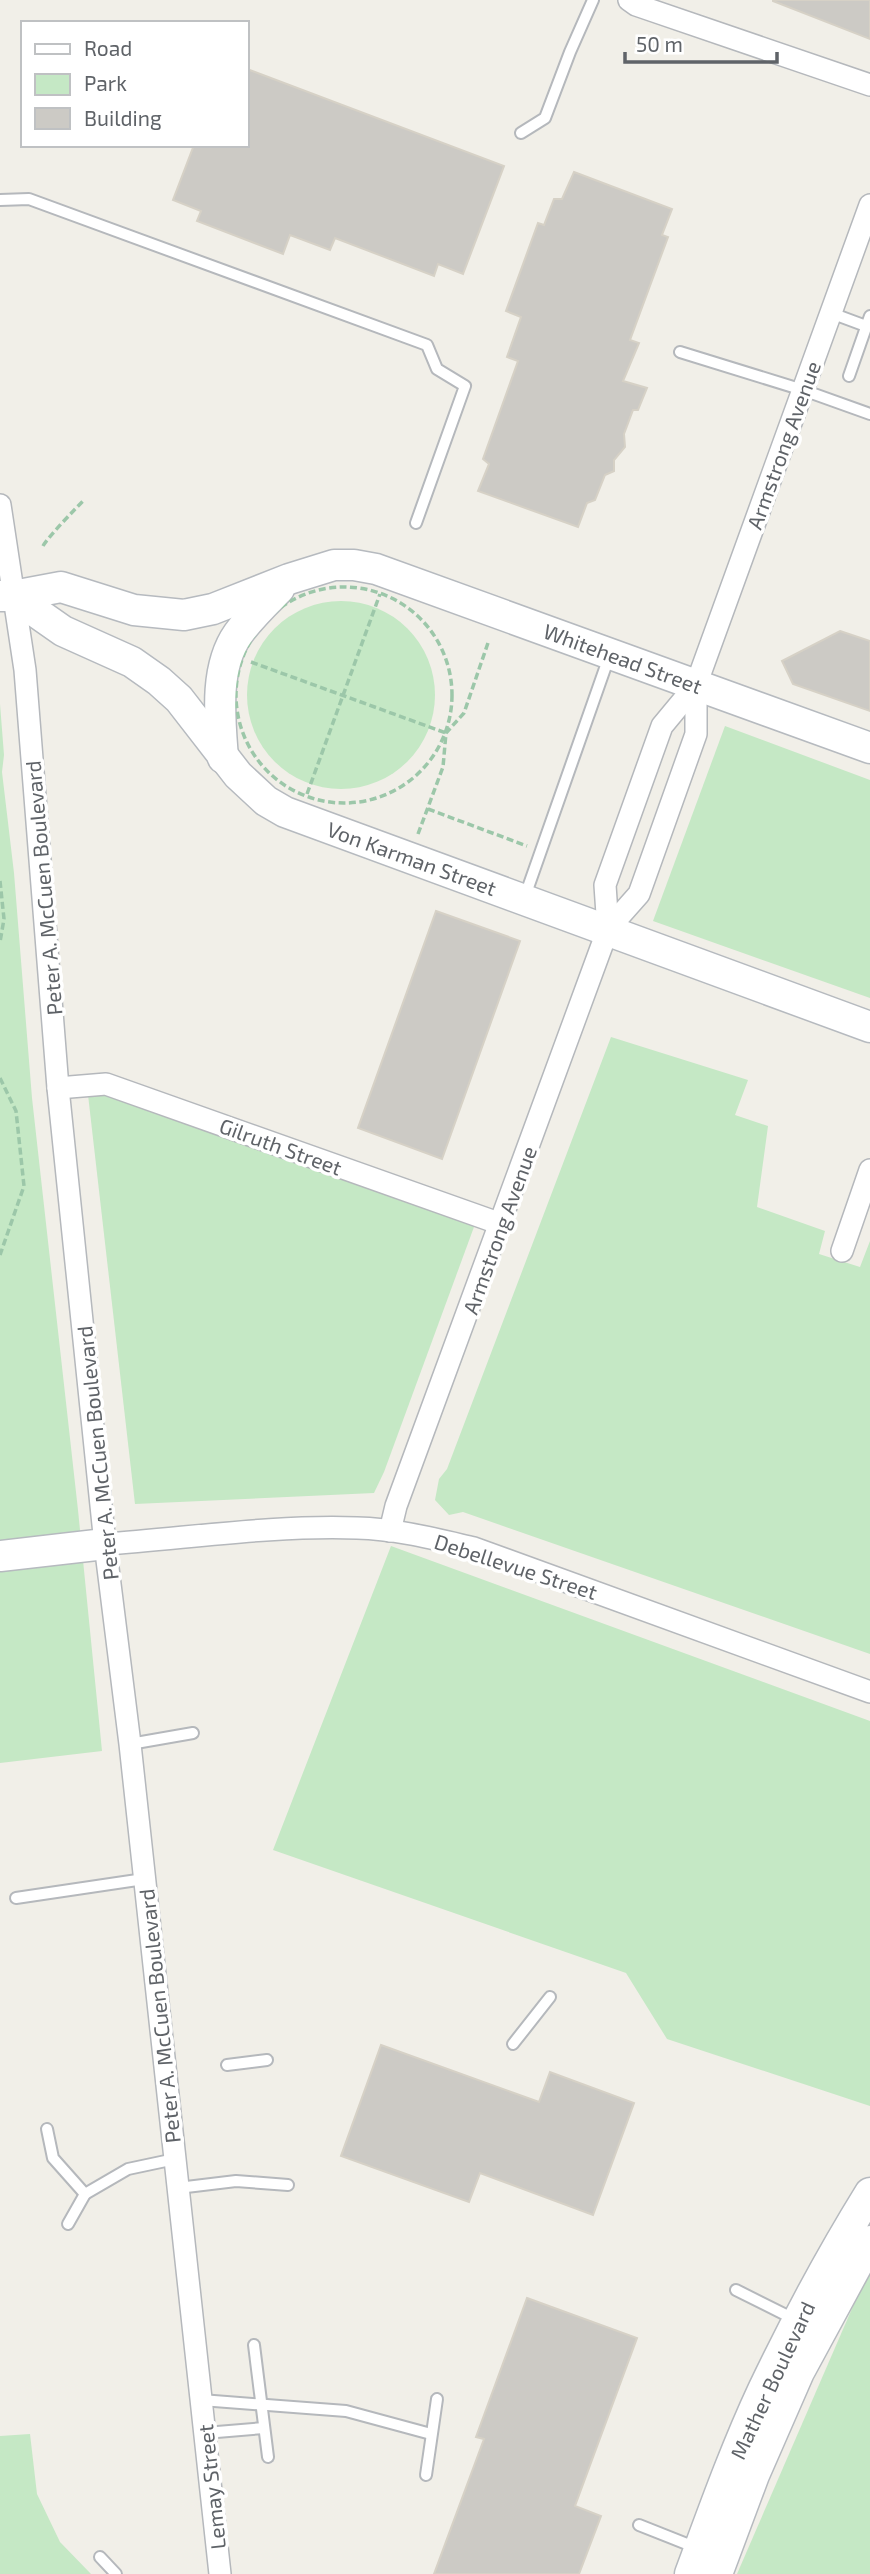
<svg xmlns="http://www.w3.org/2000/svg" width="870" height="2574" font-family="'Exo 2',sans-serif">
<rect width="100%" height="100%" fill="#f1efe8"/>
<g fill="#c5e8c5">
<circle cx="341" cy="695" r="94"/>
<polygon points="0,704 4,755 2,772 14,873 32,1098 78,1510 102,1751 0,1763"/>
<polygon points="725,726 870,780 870,998 653,921"/>
<polygon points="611,1037 748,1080 735,1115 768,1126 757,1207 825,1231 819,1254 860,1267 870,1241 870,1654 463,1512 449,1515 435,1500 439,1479 447,1469"/>
<polygon points="87,1086 478,1216 384,1472 374,1493 135,1504"/>
<polygon points="391,1546 870,1721 870,2106 667,2039 626,1973 273,1850"/>
<polygon points="870,2274 870,2574 737,2574 857,2297"/>
<polygon points="30,2434 37,2494 60,2542 91,2574 0,2574 0,2436"/>
</g>
<g fill="#cccac5" stroke="#d6d1c6" stroke-width="2">
<polygon points="773,0 870,0 870,39 773,1"/>
<polygon points="247,69 504,166 463,274 438,264 434,276 335,238 330,250 290,235 283,254 197,221 201,211 173,200 194,145 247,145"/>
<polygon points="574,172 672,209 662,235 668,237 630,340 639,343 623,381 647,388 638,410 633,410 624,434 625,447 614,460 614,471 605,475 595,500 587,503 578,527 478,491 489,464 483,459 518,361 507,357 521,317 506,311 538,223 544,225 554,199 562,199"/>
<polygon points="840,631 870,641 870,711 793,684 782,661"/>
<polygon points="436,911 520,941 442,1159 358,1128"/>
<polygon points="381,2045 539,2102 550,2072 634,2103 593,2215 480,2173 469,2202 341,2156"/>
<polygon points="527,2298 637,2338 575,2506 601,2516 579,2574 434,2574 484,2439 476,2437"/>
</g>
<g fill="none" stroke-linecap="round" stroke-linejoin="round">
<g stroke="#b5b8bc" stroke-width="14">
<g id="lane">
<polyline points="521,133 545,118 570,52 593,0"/>
<polyline points="0,200 29,199 427,345 437,369 465,386 416,523"/>
<polyline points="831,313 866,326"/>
<polyline points="680,352 803,390 870,414"/>
<polyline points="849,376 870,316"/>
<polyline points="524,899 609,657"/>
<polyline points="130,1744 193,1733"/>
<polyline points="16,1898 144,1879"/>
<polyline points="513,2044 550,1997"/>
<polyline points="227,2065 267,2060"/>
<polyline points="47,2129 53,2158 85,2194 128,2169 175,2159"/>
<polyline points="178,2188 236,2181 288,2185"/>
<polyline points="68,2224 85,2194"/>
<polyline points="736,2290 796,2320"/>
<polyline points="254,2345 268,2457"/>
<polyline points="201,2400 346,2411 431,2434"/>
<polyline points="205,2433 264,2428"/>
<polyline points="426,2475 437,2399"/>
<polyline points="639,2525 697,2548"/>
<polyline points="100,2557 116,2574"/>
</g>
</g>
<g stroke="#b5b8bc" stroke-width="24">
<g id="street">
<polyline points="629,0 636,5 870,85"/>
<polyline points="0,505 25,670 58,1088 105,1544 130,1744 220,2574"/>
<polyline points="608,929 605,885 662,726 696,685"/>
<polyline points="58,1088 106,1084 501,1224"/>
<polyline points="842,1251 870,1170"/>
<polyline points="390,1531 396,1506 608,929 639,894 696,734 696,685 870,205"/>
<path d="M105,1544C189,1538 274,1525 357,1528C397,1529 435,1539 474,1548L870,1692"/>
</g>
</g>
<g stroke="#b6babf" stroke-width="33">
<g id="secondary">
<polyline points="2,596 13,596 61,587 134,610 184,615 213,609 289,579 334,565 354,565 376,569 870,748"/>
<polyline points="13,596 63,631 132,662 159,681 179,699 238,775 266,801 285,812 870,1027"/>
<path d="M223,758C220,719 214,668 238,634C250,617 265,603 279,589"/>
<polyline points="0,1556 105,1544"/>
<path d="M690,2574C713,2512 735,2450 763,2390C795,2323 831,2256 870,2193"/>
<polyline points="717,2574 754,2475 799,2372 870,2241"/>
</g>
</g>
<g stroke="#9cc7a9" stroke-width="3.5" stroke-dasharray="7 3.5" stroke-linecap="butt">
<path d="M43,546C48,537 75,509 83,501"/>
<circle cx="344" cy="695" r="108"/>
<polyline points="251,662 446,733"/>
<polyline points="307,794 380,594"/>
<polyline points="428,809 527,846"/>
<polyline points="418,834 443,767 446,733 464,713 489,640"/>
<polyline points="0,881 4,919 0,942"/>
<polyline points="0,1078 16,1111 24,1186 0,1255"/>
</g>
<use href="#lane" stroke="#fff" stroke-width="10"/>
<use href="#street" stroke="#fff" stroke-width="21"/>
<use href="#secondary" stroke="#fff" stroke-width="30"/>
</g>
<g text-anchor="middle" dominant-baseline="central" stroke-width="7" stroke-linejoin="round" paint-order="stroke">
<g font-size="21" fill="#5f6368" stroke="#fff">
<text transform="translate(783 445) rotate(-70)">Armstrong Avenue</text>
<text transform="translate(623 658) rotate(20)">Whitehead Street</text>
<text transform="translate(412 858) rotate(20)">Von Karman Street</text>
<text transform="translate(43 888) rotate(-95)">Peter A. McCuen Boulevard</text>
<text transform="translate(281 1146) rotate(20)">Gilruth Street</text>
<text transform="translate(499 1230) rotate(-70)">Armstrong Avenue</text>
<text transform="translate(97 1453) rotate(-96)">Peter A. McCuen Boulevard</text>
<text transform="translate(516 1566) rotate(18)">Debellevue Street</text>
<text transform="translate(159 2016) rotate(-96)">Peter A. McCuen Boulevard</text>
<text transform="translate(772 2380) rotate(-65)">Mather Boulevard</text>
<text transform="translate(211 2487) rotate(-96)">Lemay Street</text>
</g>
</g>
<rect x="21" y="21" width="228" height="126" fill="#ffffff" stroke="#bfc1c3" stroke-width="2"/>
<rect x="35" y="44" width="35" height="10" fill="#ffffff" stroke="#bfc1c3" stroke-width="2"/>
<text x="84" y="56" font-size="21" fill="#5f6368">Road</text>
<rect x="35" y="74" width="35" height="21" fill="#c5e8c5" stroke="#bfc1c3" stroke-width="2"/>
<text x="84" y="91" font-size="21" fill="#5f6368">Park</text>
<rect x="35" y="108" width="35" height="21" fill="#cccac5" stroke="#bfc1c3" stroke-width="2"/>
<text x="84" y="126" font-size="21" fill="#5f6368">Building</text>
<path d="M625 52v10h152v-10" fill="none" stroke="#5f6368" stroke-width="3.5"/>
<text x="636" y="52" font-size="21" fill="#5f6368" stroke="#ffffff" stroke-width="5" paint-order="stroke">50 m</text>
</svg>
